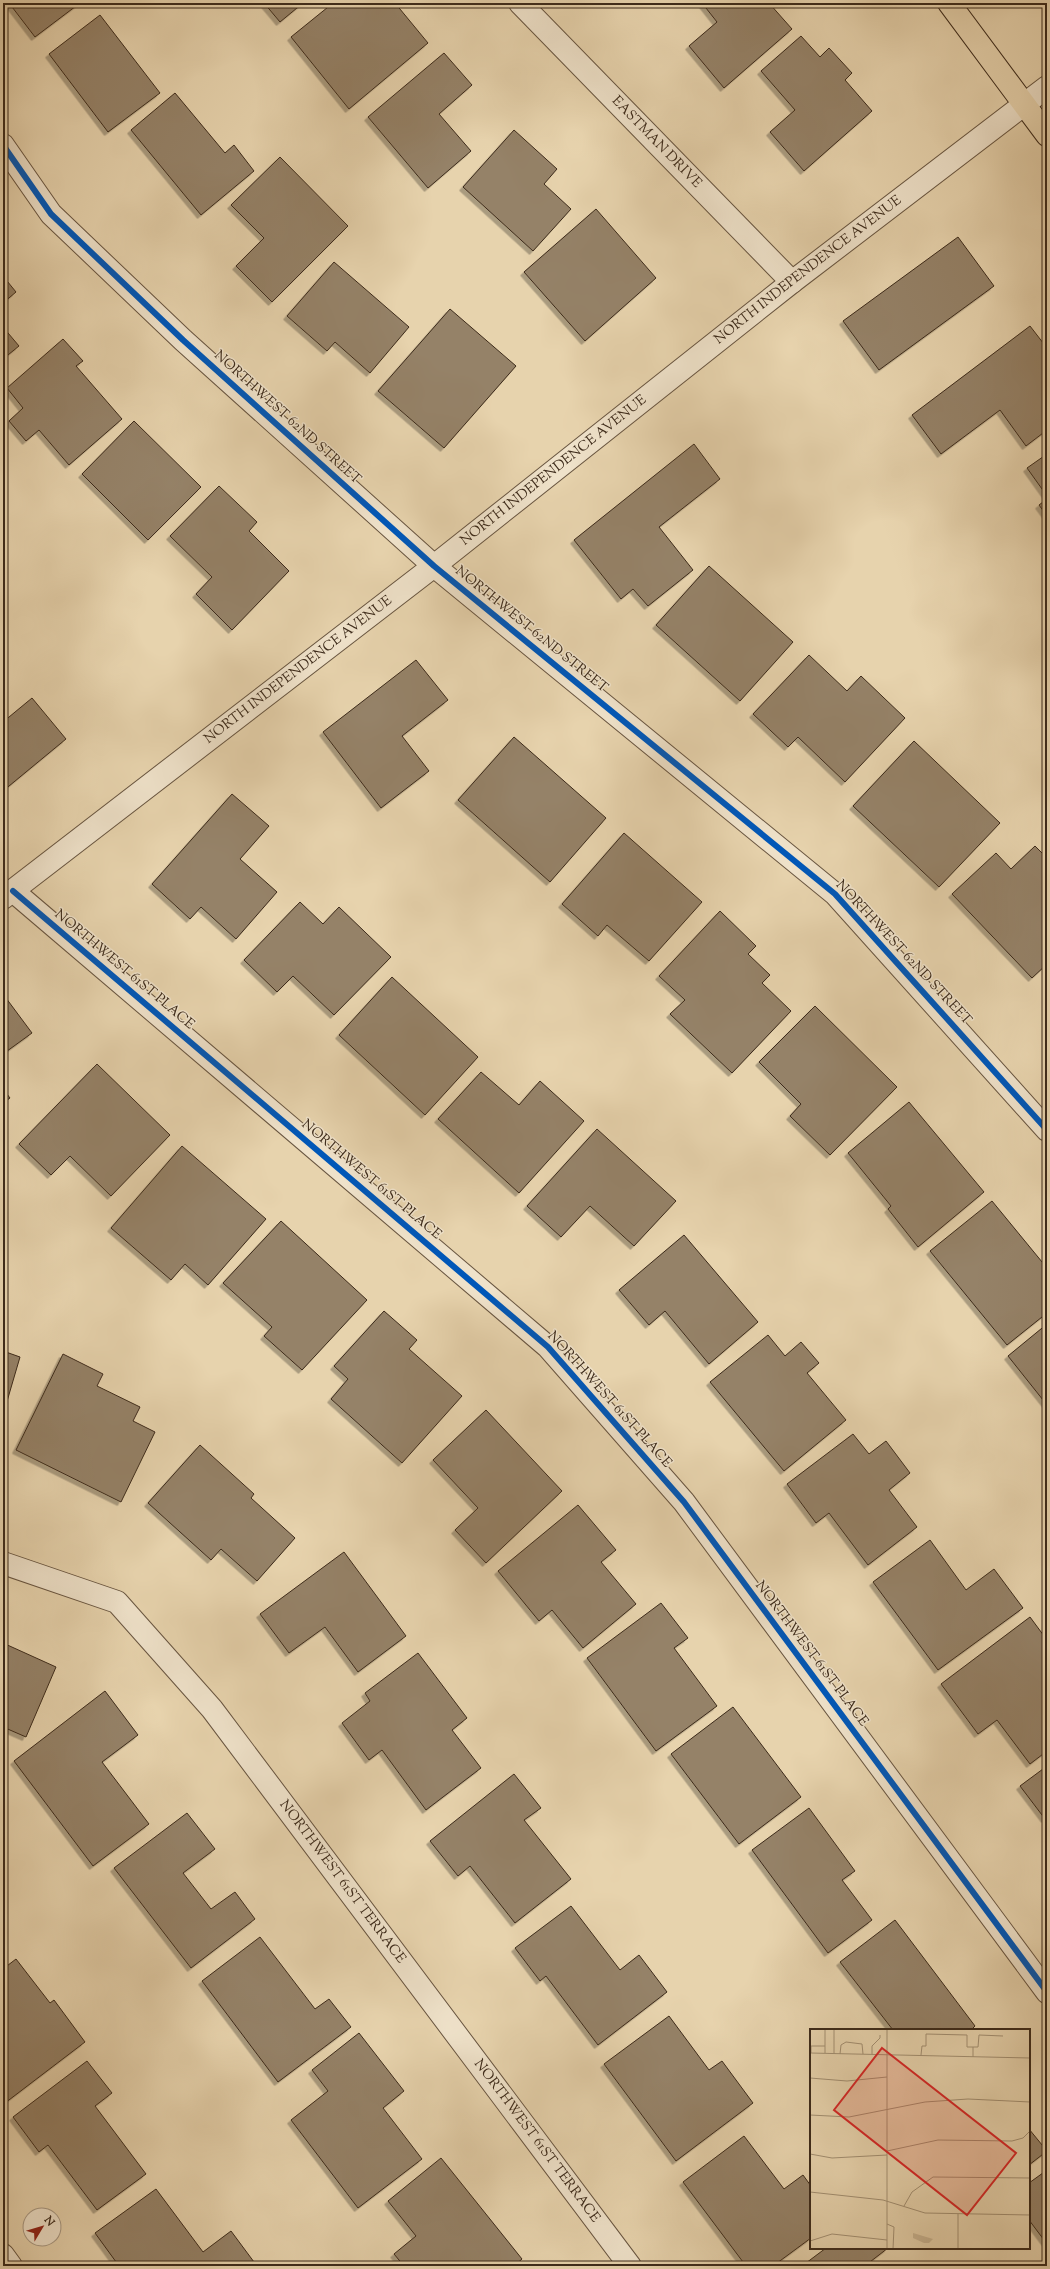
<svg xmlns="http://www.w3.org/2000/svg" width="1050" height="2269" font-family="'Sorts Mill Goudy',serif">
<defs>
<filter id="shadow"><feDropShadow dx="-3.5" dy="3.5" stdDeviation="0" flood-color="#0004"/></filter>
</defs>
<rect width="100%" height="100%" fill="#e7d3ad"/>
<filter id="stains"><feTurbulence type="fractalNoise" baseFrequency=".005" numOctaves="4"/><feColorMatrix values="0 0 0 0 .2 0 0 0 0 .09 0 0 0 0 .02 0 0 0 .5 -.17"/></filter>
<radialGradient id="worn" r=".72"><stop offset=".6" stop-color="#630" stop-opacity="0"/><stop offset="1" stop-color="#630" stop-opacity=".3"/></radialGradient>
<g fill="#958267" stroke="#3d2b1b" filter="url(#shadow)">
<polygon points="9,3 80,3 35,37"/>
<polygon points="264,3 303,3 280,22"/>
<polygon points="333,3 395,3 428,43 349,109 291,37"/>
<polygon points="702,3 769,3 792,29 724,88 689,46 717,22"/>
<polygon points="100,15 160,93 108,132 49,54"/>
<polygon points="801,36 820,57 829,48 852,73 845,80 872,111 804,171 770,132 795,110 761,71"/>
<polygon points="444,53 472,85 439,114 471,151 428,188 368,117"/>
<polygon points="175,93 225,153 234,145 254,171 201,215 131,130"/>
<polygon points="514,130 557,169 544,184 571,209 533,251 463,187"/>
<polygon points="280,157 348,226 272,302 236,266 264,238 231,205"/>
<polygon points="596,209 656,278 585,341 524,272"/>
<polygon points="958,237 994,286 879,370 843,321"/>
<polygon points="334,262 409,327 370,373 335,342 327,351 287,316"/>
<polygon points="3,276 16,292 3,303"/>
<polygon points="450,309 516,366 444,448 378,391"/>
<polygon points="1030,326 1047,348 1047,430 1026,446 1000,410 941,454 912,415"/>
<polygon points="3,327 19,346 3,359"/>
<polygon points="63,339 83,361 76,366 122,419 69,465 39,430 26,441 9,421 23,408 7,388"/>
<polygon points="134,421 201,487 148,540 82,474"/>
<polygon points="694,444 720,479 659,527 693,570 648,606 633,589 621,599 574,540"/>
<polygon points="1047,454 1047,496 1027,468"/>
<polygon points="219,486 257,522 249,531 289,571 232,630 196,594 212,577 170,536"/>
<polygon points="1047,499 1047,516 1039,505"/>
<polygon points="709,566 793,642 740,701 656,625"/>
<polygon points="809,655 847,691 861,676 905,718 845,782 798,737 788,747 753,714"/>
<polygon points="416,660 448,700 402,736 429,771 381,808 323,732"/>
<polygon points="32,698 66,739 3,791 3,722"/>
<polygon points="514,737 606,818 550,882 458,800"/>
<polygon points="914,741 1000,823 939,887 853,806"/>
<polygon points="232,794 269,826 240,859 277,892 236,939 201,907 190,919 152,884"/>
<polygon points="624,833 702,902 649,961 607,925 598,936 562,904"/>
<polygon points="1035,846 1047,858 1047,964 1032,978 952,894 996,853 1011,869"/>
<polygon points="300,902 323,924 339,907 391,957 334,1015 293,976 277,992 244,960"/>
<polygon points="720,911 756,946 748,954 770,975 762,983 791,1011 732,1073 670,1014 685,1000 659,976"/>
<polygon points="392,977 478,1057 425,1115 339,1035"/>
<polygon points="3,994 32,1033 3,1054"/>
<polygon points="815,1006 897,1087 830,1155 790,1116 801,1104 759,1062"/>
<polygon points="97,1064 170,1135 111,1196 70,1156 51,1175 19,1144"/>
<polygon points="481,1072 519,1105 540,1081 584,1121 519,1193 438,1119"/>
<polygon points="3,1089 10,1098 3,1103"/>
<polygon points="909,1102 984,1192 918,1247 888,1209 891,1206 848,1153"/>
<polygon points="597,1129 676,1201 634,1246 590,1206 561,1237 527,1206"/>
<polygon points="182,1146 266,1219 208,1285 185,1264 171,1280 111,1228"/>
<polygon points="992,1201 1047,1268 1047,1313 1007,1345 930,1251"/>
<polygon points="281,1221 367,1300 302,1370 264,1336 272,1327 223,1283"/>
<polygon points="684,1235 758,1322 709,1364 665,1311 649,1325 619,1290"/>
<polygon points="384,1311 417,1340 409,1349 462,1396 402,1463 331,1399 348,1379 334,1366"/>
<polygon points="1047,1324 1047,1405 1008,1356"/>
<polygon points="768,1335 785,1356 801,1342 819,1363 807,1373 846,1420 784,1471 710,1382"/>
<polygon points="3,1351 20,1357 3,1415"/>
<polygon points="63,1354 103,1374 97,1386 140,1407 133,1421 155,1432 121,1502 16,1450"/>
<polygon points="486,1410 562,1491 486,1563 455,1530 478,1508 433,1460"/>
<polygon points="853,1434 869,1454 886,1441 910,1473 889,1490 917,1527 868,1565 829,1513 816,1523 787,1484"/>
<polygon points="200,1445 254,1494 251,1498 295,1538 257,1581 221,1549 211,1560 148,1503"/>
<polygon points="578,1505 616,1550 601,1562 636,1604 583,1648 552,1610 539,1621 498,1571"/>
<polygon points="930,1540 966,1590 994,1569 1023,1608 938,1670 873,1582"/>
<polygon points="344,1552 406,1636 358,1672 325,1627 289,1653 260,1614"/>
<polygon points="661,1603 688,1638 674,1648 717,1706 656,1751 587,1658"/>
<polygon points="1030,1617 1047,1640 1047,1751 1030,1764 997,1720 978,1734 941,1684"/>
<polygon points="3,1643 56,1667 26,1737 3,1727"/>
<polygon points="418,1653 467,1718 452,1730 481,1768 426,1810 382,1750 369,1760 342,1723 370,1701 365,1693"/>
<polygon points="105,1691 138,1735 102,1762 149,1824 93,1866 14,1761"/>
<polygon points="733,1707 801,1797 739,1844 671,1754"/>
<polygon points="1047,1766 1047,1817 1045,1819 1020,1786"/>
<polygon points="514,1774 541,1808 524,1820 571,1879 515,1923 470,1866 458,1876 430,1841"/>
<polygon points="809,1808 855,1871 842,1880 872,1920 828,1953 752,1850"/>
<polygon points="187,1813 215,1849 183,1873 211,1909 235,1892 255,1919 191,1968 114,1868"/>
<polygon points="571,1906 620,1970 639,1955 667,1992 598,2045 546,1976 540,1981 515,1948"/>
<polygon points="895,1920 975,2026 971,2030 893,2030 840,1962"/>
<polygon points="260,1937 315,2009 329,1999 351,2027 278,2082 202,1981"/>
<polygon points="16,1959 50,2003 54,2000 85,2042 5,2103 3,2100 3,1969"/>
<polygon points="669,2016 709,2070 722,2061 753,2103 676,2161 604,2064"/>
<polygon points="359,2033 404,2091 383,2108 422,2159 358,2208 291,2120 328,2091 312,2070"/>
<polygon points="87,2061 112,2093 95,2106 146,2174 97,2210 48,2145 39,2152 13,2117"/>
<polygon points="1029,2129 1047,2151 1029,2165"/>
<polygon points="744,2136 784,2189 803,2175 811,2186 811,2238 773,2266 746,2266 683,2182"/>
<polygon points="441,2158 522,2259 514,2266 404,2266 394,2254 416,2236 388,2201"/>
<polygon points="1047,2170 1047,2244 1029,2220 1029,2183"/>
<polygon points="156,2189 203,2252 231,2231 257,2266 136,2266 134,2263 130,2266 119,2266 95,2233"/>
<polygon points="826,2248 888,2248 866,2265 867,2266 802,2266"/>
</g>
<g fill="none" stroke-linecap="round" stroke-linejoin="round">
<g stroke="#685540" stroke-width="24">
<g id="minor">
<path id="s1" d="M520,3L792,282"/>
<polyline points="3,145 51,214 183,340 434,566 835,894 1047,1130"/>
<polyline points="13,891 548,1347 684,1502 1047,1992"/>
<path id="s2" d="M3,898L434,566L792,282L1047,87"/>
<path id="s3" d="M3,1563L117,1602L212,1709L630,2266"/>
<polyline points="3,2255 11,2266"/>
</g>
</g>
<g stroke="#3d2b1b" stroke-width="24">
<polyline id="major" points="949,3 1047,135"/>
</g>
<use href="#minor" stroke="#efe2ca" stroke-width="22"/>
<use href="#major" stroke="#e7d3ad" stroke-width="22"/>
<g stroke="#efe2ca" stroke-width="8">
<g id="cycleway">
<polyline points="3,145 51,214 183,340 434,566 835,894 1047,1130"/>
<polyline points="13,891 548,1347 684,1502 1047,1992"/>
</g>
</g>
<use href="#cycleway" stroke="#0057b8" stroke-width="6"/>
</g>
<g text-anchor="middle" dominant-baseline="central" stroke-width="3" stroke-linejoin="round" paint-order="stroke">
<g font-size="14" fill="#3d2b1b" stroke="#efe2ca">
<text stroke="none"><textPath href="#s1" startOffset="195">EASTMAN DRIVE</textPath></text>
<text stroke="none"><textPath href="#s2" startOffset="1021">NORTH INDEPENDENCE AVENUE</textPath></text>
<text transform="translate(287 418) rotate(42)">NORTHWEST 62ND STREET</text>
<text stroke="none"><textPath href="#s2" startOffset="697">NORTH INDEPENDENCE AVENUE</textPath></text>
<text transform="translate(531 630) rotate(39)">NORTHWEST 62ND STREET</text>
<text stroke="none"><textPath href="#s2" startOffset="373">NORTH INDEPENDENCE AVENUE</textPath></text>
<text transform="translate(903 953) rotate(47)">NORTHWEST 62ND STREET</text>
<text transform="translate(124 970) rotate(40)">NORTHWEST 61ST PLACE</text>
<text transform="translate(371 1180) rotate(40)">NORTHWEST 61ST PLACE</text>
<text transform="translate(609 1400) rotate(48)">NORTHWEST 61ST PLACE</text>
<text transform="translate(811 1654) rotate(53)">NORTHWEST 61ST PLACE</text>
<text stroke="none"><textPath href="#s3" startOffset="480">NORTHWEST 61ST TERRACE</textPath></text>
<text stroke="none"><textPath href="#s3" startOffset="804">NORTHWEST 61ST TERRACE</textPath></text>
</g>
</g>
<g transform="translate(810 2029)">
<rect width="220" height="220" fill="#e7d3ad"/>
<path d="M103,204L123,210L119,214H114L103,209Z" fill="#cab694"/>
<path fill="none" stroke="#a39073" stroke-width="1" d="M15,0V24M24,0V25M0,24L220,29M1,24V17H15M30,25L31,16L36,13L52,15L53,25M62,25V17L70,9V6M111,26L112,17H116V5L157,6V18H163M163,28V18H168L169,6L193,7M0,49L37,52L77,48M0,86L39,88L115,73L158,70L220,73M77,122L128,111L202,112L213,109L220,102M0,125L22,129L77,126M0,163L73,171L115,184L220,186M94,177L102,163L123,148L220,149M148,185V220M77,195L84,198L83,220M0,212L22,205L77,211M77,220V0"/>
<path fill="#d62828" fill-opacity="0.15" stroke="#d62828" stroke-width="2" d="M72,19L206,124L157,186L24,81Z"/>
<rect width="220" height="220" fill="none" stroke="#3d2b1b" stroke-width="2"/>
</g>
<rect width="1050" height="2269" fill="none" stroke="#e7d3ad" stroke-width="16"/>
<rect x="4" y="4" width="1042" height="2261" fill="none" stroke="#3d2b1b" stroke-width="2"/>
<rect x="8" y="8" width="1034" height="2253" fill="none" stroke="#3d2b1b"/>
<g transform="translate(42 2227) rotate(52)"><circle r="19" fill="#efe2ca" stroke="#a89984"/>
<path d="M0-3L7 15L0 10L-7 15Z" fill="#8f2418"/>
<text y="-6" font-size="11" font-weight="bold" text-anchor="middle" fill="#3d2b1b">N</text>
</g>
<rect width="100%" height="100%" filter="url(#stains)"/>
<rect width="100%" height="100%" fill="url(#worn)"/>
</svg>
